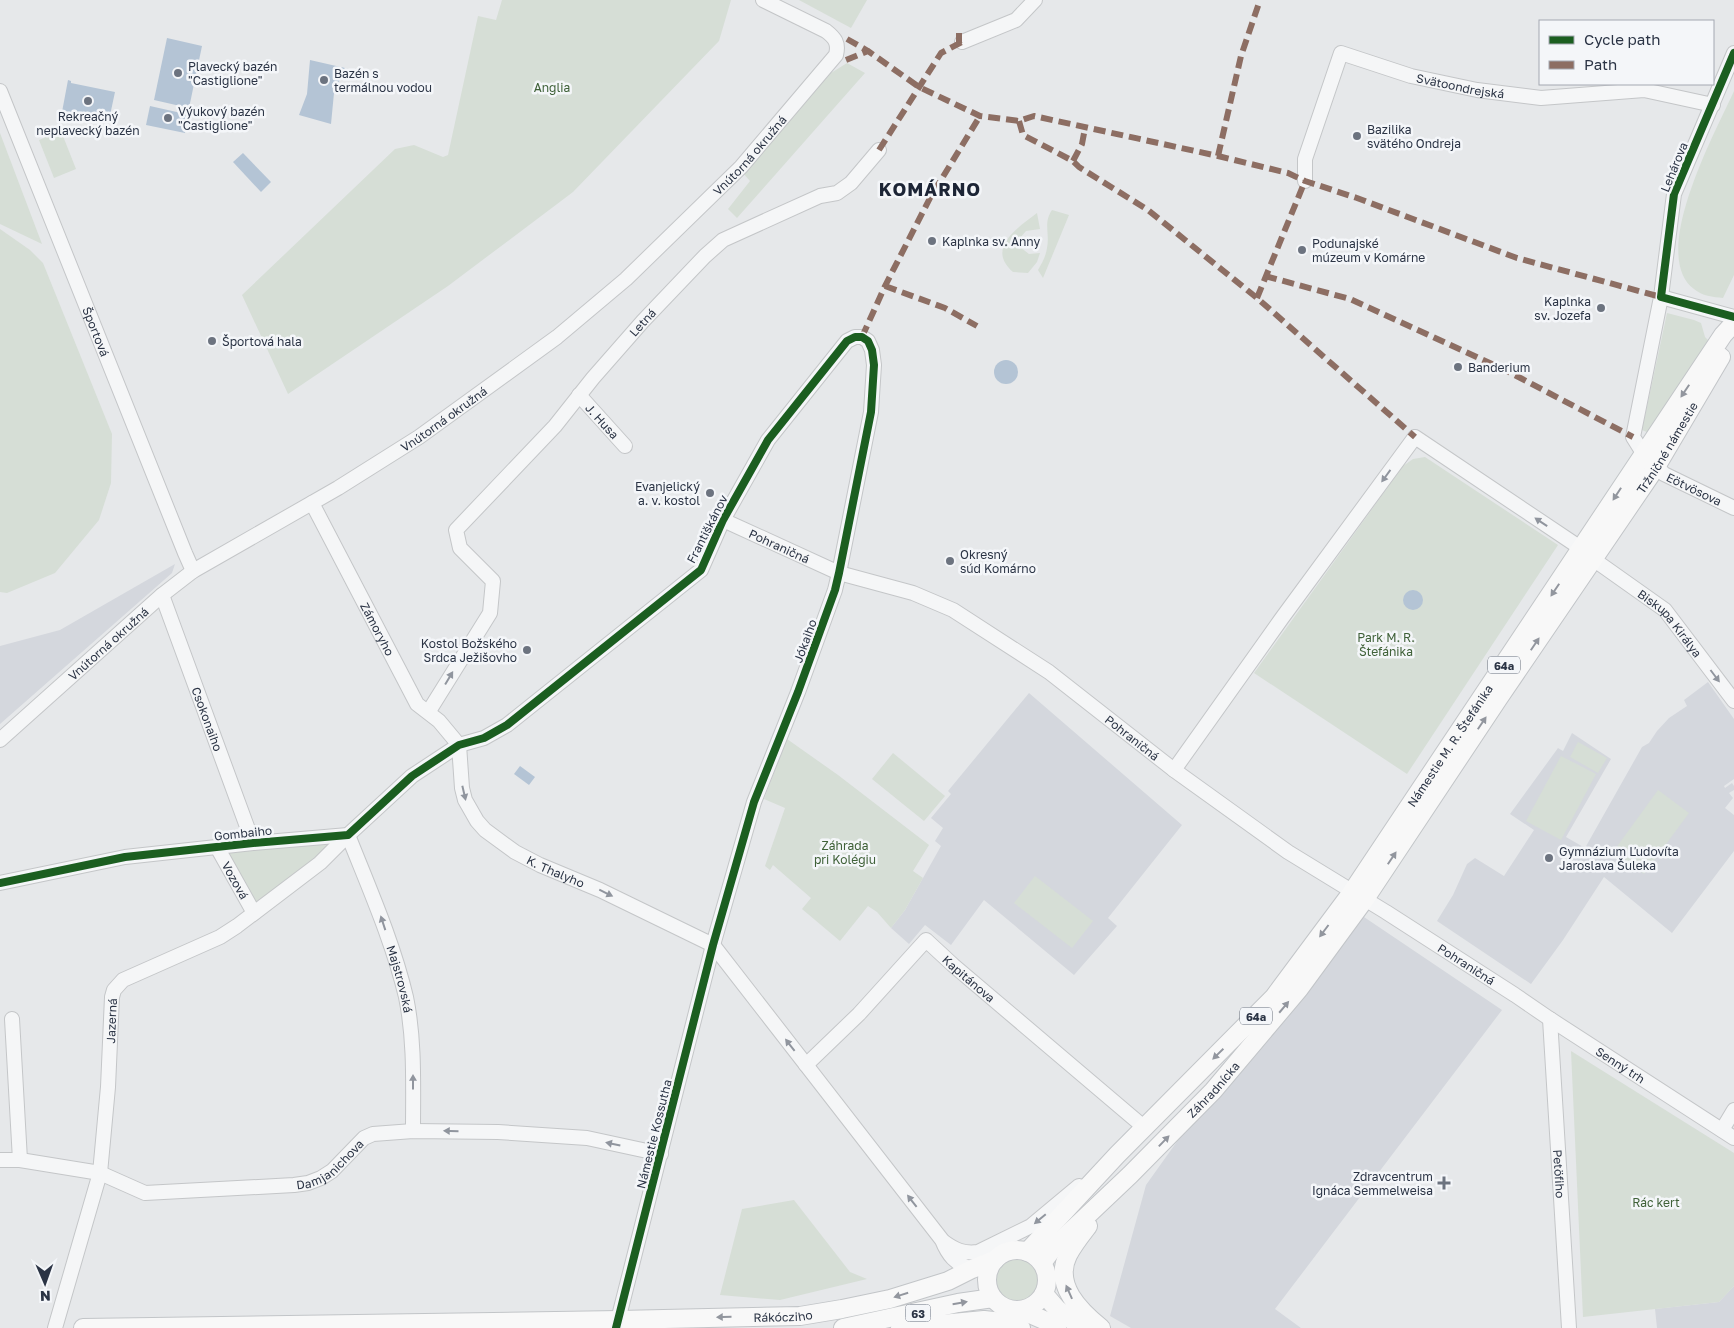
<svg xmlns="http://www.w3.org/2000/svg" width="1734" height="1328" font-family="'Golos Text',sans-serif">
<rect width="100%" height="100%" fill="#e6e8ea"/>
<g fill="#d4d7dd">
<polygon points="175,564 172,573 0,724 0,646 60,630"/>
<polygon points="1708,682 1734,719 1734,779 1724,786 1725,788 1732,783 1734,786 1734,790 1729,793 1733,798 1725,808 1734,815 1734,851 1672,933 1604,877 1563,940 1531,984 1437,921 1453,895 1467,864 1475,858 1504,876 1534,830 1510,814 1558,748 1563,751 1572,733 1611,759 1566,837 1585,848 1642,747 1649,743 1657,731 1669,718 1687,706 1684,700"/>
<polygon points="1029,693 1182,825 1108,918 1117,926 1074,975 984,900 951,945 925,925 909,944 891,928 905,910 941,846 935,841 943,828 931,818 951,794 948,791"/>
<polygon points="1361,915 1502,1010 1275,1309 1301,1328 1131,1328 1110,1316 1146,1185 1213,1091"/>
<polygon points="1734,1286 1734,1328 1657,1328 1655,1309 1719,1302"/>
</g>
<g fill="#d6ded6">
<polygon points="502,0 731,0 719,41 573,192 448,286 288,394 242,295 395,149 414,145 443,157 448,155 478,16 496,20"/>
<polygon points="799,0 867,0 851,28"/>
<polygon points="847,63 865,73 737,218 728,209 750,181 742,172 831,73"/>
<path d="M1734,91V275L1723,298C1713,297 1702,296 1694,289C1648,255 1716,131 1734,91Z"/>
<polygon points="61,131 76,169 54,178 39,140"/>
<polygon points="0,133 42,244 0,224"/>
<path d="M1052,210L1069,215L1043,278L1038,270C1042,263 1046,256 1047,248C1050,233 1043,223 1052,210Z"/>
<path d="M1037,213L1040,229L1026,231L1020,238V247L1029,254L1040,253L1037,262L1028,273L1013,272C985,248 1019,227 1037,213Z"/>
<polygon points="0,229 30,250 43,263 112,434 111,483 99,520 55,573 7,593 0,592"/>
<polygon points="1667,313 1694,320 1701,323 1705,337 1708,340 1649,433 1642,430"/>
<polygon points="1425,457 1558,545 1407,774 1254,673 1403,466 1413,459"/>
<polygon points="787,739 838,775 929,845 913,871 923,878 905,910 891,928 877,912 868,906 840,941 802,909 811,898 773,865 770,870 765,866 785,808 764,799"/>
<polygon points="1578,742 1607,758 1598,773 1570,757"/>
<polygon points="893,753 945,796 924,821 872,779"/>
<polygon points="1561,756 1596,774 1561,840 1526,821"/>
<polygon points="1658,790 1689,813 1644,874 1613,852"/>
<polygon points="338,840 256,905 227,852"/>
<polygon points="1035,876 1093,921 1072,948 1014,903"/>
<polygon points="1571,1051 1734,1153 1734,1286 1719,1302 1583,1317"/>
<polygon points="794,1200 850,1272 867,1279 780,1300 720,1295 742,1209"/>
<circle cx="1018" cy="1281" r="25"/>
</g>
<g fill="#b4c4d5">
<polygon points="167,38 202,46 189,108 154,100"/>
<polygon points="310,60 345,68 334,93 331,124 299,115 307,94"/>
<polygon points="68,80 71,81 71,83 115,92 109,120 65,111 65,112 62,112"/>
<polygon points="150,106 190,115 185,133 146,125"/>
<polygon points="243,153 271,182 261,192 233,162"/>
<circle cx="1006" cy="372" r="12"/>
<circle cx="1413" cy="600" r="10"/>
<polygon points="520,766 535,777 529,785 514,774"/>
</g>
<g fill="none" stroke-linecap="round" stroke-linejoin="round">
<g stroke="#c4c6c8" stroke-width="16">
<g id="minor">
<polyline points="962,42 1016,20 1035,0"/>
<path id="s1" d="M1734,53L1674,194L1661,297L1633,437L1643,453L1664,474L1734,508"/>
<path id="s2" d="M0,91L185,553L193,571"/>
<path id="s3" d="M1305,181V159L1341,53L1411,76L1477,90L1541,98L1644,90L1713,105"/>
<polyline points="1661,297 1734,317"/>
<path id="s4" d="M579,395L625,446"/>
<path id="s5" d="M312,503L417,704L439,721L459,745"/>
<path id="s6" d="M723,520L839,573L913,593L953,610L1049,672L1174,770L1288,852L1386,912L1515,995L1550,1019L1734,1138"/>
<path id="s7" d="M1593,559L1665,610L1734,701"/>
<path id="s8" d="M162,595L253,843"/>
<path id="s9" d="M429,711L490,613L493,581L460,548L456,530L555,426L593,378L643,321L705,256L723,240L820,196L837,193L851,183L879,150"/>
<path id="s10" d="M0,740L162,595L193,571L338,488L419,437L557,337L626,279L741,167L836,55C839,43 835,38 826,31L763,0"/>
<path id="s11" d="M459,745L462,788L465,800L477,821L485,830L515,852L540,865L600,890L713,945L942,1240C948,1255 955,1264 972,1269"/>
<polyline points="1174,770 1282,618 1415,437 1582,549"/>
<path id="s12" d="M217,847L254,913"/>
<polyline points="0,883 125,857 253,843 348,835 412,776 459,745 484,738 507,725 701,570 723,520 768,440 847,341 855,337 862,337 868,341 872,350 874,365 871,412 839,573 835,590 798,692 754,802 713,945 616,1328"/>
<polyline points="12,1019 20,1160"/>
<path id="s13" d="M1550,1019L1569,1328"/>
<path id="s14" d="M806,1065L859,1014L926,940L953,965L1145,1128"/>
<polyline points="1722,1130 1734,1110"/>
<path id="s15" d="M0,1160H20L100,1173L145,1193L294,1185L308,1183L321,1178L332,1171L364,1138L373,1134L413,1131L498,1132L587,1138L661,1154"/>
<path d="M944,1242C955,1250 964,1254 978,1252L1031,1226L1079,1186"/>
<path id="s16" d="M55,1328L100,1173L108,1087L112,997L114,990L123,980L220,937L237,926L320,863L348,835C369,888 393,942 406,997C415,1041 413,1086 413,1131"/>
</g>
</g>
<g stroke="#c2c5c8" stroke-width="20">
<g id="major">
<path d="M1088,1226C1081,1235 1073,1245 1068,1255C1053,1285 1080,1311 1101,1328"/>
<circle cx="1017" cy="1280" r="30"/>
<path id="s17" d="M1027,1252L1117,1155L1274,997L1352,892L1723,335L1734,323"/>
<path id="s18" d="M1042,1263L1054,1247L1130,1175L1213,1091L1299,989L1365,899L1498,699L1656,467L1721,357"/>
<polyline points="1044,1294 1057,1309 1082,1328"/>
<polyline points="1021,1310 1046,1321 1057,1328"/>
<path id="s19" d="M83,1328L619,1320L800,1316L842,1309L890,1299L948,1281L972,1269L995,1260"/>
<polyline points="843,1328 958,1303 993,1298"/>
<polyline points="900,1328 984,1320 1003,1322 1021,1328"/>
</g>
</g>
<use href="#minor" stroke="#f5f6f7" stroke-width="14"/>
<use href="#major" stroke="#f8f8f8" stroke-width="18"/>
<g stroke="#8d6e63" stroke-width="6" stroke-dasharray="12 6" stroke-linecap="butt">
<polyline points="959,33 959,43 963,47"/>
<polyline points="847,39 868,51"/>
<polyline points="846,60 868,51 919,87 980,116 1019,121 1034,116 1218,156 1288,173 1305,181 1357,198 1517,258 1661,297"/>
<polyline points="1019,121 1023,135 1073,161 1079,167 1148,210 1257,298 1415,437"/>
<polyline points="879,150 941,53 962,42"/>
<polyline points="1218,156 1241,56 1260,0"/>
<polyline points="1073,161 1082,144 1085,128"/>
<polyline points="1265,276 1350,299 1507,371 1633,437"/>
<polyline points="885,286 945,308 977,326"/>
<polyline points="1257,298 1305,181"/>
<polyline points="862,337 885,286 930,198 980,116"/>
</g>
<g stroke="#f4f6f9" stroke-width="11">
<g id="cycleway">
<polyline points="1734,53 1674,194 1661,297 1734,317"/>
<polyline points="0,883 125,857 253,843 348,835 412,776 459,745 484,738 507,725 701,570 723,520 768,440 847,341 855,337 862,337 868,341 872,350 874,365 871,412 839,573 835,590 798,692 754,802 713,945 616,1328"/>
</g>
</g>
<use href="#cycleway" stroke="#1b5e20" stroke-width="8"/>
</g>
<defs><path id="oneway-solid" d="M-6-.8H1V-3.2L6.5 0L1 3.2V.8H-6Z" transform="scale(1.25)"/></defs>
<g fill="#92969e">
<use href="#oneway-solid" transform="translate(1685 391) rotate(124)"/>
<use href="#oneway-solid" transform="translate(1617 494) rotate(123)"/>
<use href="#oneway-solid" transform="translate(1555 590) rotate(124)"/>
<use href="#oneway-solid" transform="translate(1535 644) rotate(-56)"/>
<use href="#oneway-solid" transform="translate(1482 723) rotate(-56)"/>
<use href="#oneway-solid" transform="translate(1392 858) rotate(-56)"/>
<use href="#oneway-solid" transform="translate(1324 931) rotate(127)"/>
<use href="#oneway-solid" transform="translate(1284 1007) rotate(-50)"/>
<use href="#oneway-solid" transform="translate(1218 1054) rotate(136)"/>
<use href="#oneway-solid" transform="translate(1164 1141) rotate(-46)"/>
<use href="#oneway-solid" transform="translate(1069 1292) rotate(-114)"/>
<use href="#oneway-solid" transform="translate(901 1295) rotate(163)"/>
<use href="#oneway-solid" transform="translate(960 1303) rotate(-10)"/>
<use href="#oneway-solid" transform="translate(724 1317) rotate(179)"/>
</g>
<g fill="#90959e">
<use href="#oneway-solid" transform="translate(1386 476) rotate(126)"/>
<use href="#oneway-solid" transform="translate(1541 522) rotate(-146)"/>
<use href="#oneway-solid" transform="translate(1715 676) rotate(53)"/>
<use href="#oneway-solid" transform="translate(449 678) rotate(-59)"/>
<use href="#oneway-solid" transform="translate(464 793) rotate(77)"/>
<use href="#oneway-solid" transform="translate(606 893) rotate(26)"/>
<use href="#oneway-solid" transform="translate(383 923) rotate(-108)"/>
<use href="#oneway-solid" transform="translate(790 1045) rotate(-128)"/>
<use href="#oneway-solid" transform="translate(413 1082) rotate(-90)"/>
<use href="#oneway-solid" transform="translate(451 1131) rotate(-179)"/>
<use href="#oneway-solid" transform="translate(613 1144) rotate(-168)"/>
<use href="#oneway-solid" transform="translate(912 1201) rotate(-128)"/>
<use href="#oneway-solid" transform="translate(1040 1219) rotate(140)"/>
</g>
<g fill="#6c737f" stroke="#f4f6f9" stroke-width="2">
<circle cx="178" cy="73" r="5"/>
<circle cx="324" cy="80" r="5"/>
<circle cx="88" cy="101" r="5"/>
<circle cx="168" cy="118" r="5"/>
<circle cx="1357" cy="136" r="5"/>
<circle cx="932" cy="241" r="5"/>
<circle cx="1302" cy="250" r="5"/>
<circle cx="1601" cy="308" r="5"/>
<circle cx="212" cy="341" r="5"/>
<circle cx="1458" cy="367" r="5"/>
<circle cx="710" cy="493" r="5"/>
<circle cx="950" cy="561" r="5"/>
<circle cx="527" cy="650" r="5"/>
<circle cx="1549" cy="858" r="5"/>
<path d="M1441.5 1175.5h5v5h5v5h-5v5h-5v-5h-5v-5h5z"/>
</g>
<g text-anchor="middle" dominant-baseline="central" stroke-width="5" stroke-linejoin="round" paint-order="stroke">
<g fill="#f4f6f9" stroke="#676e7b" stroke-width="1">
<rect x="1488" y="656.5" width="32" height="17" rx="4"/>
<rect x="1240" y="1007.5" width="32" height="17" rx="4"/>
<rect x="905.5" y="1304.5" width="25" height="17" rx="4"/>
</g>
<g font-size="11" font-weight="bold" fill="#2b3445">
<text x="1504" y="665">64a</text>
<text x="1256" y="1016">64a</text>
<text x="918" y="1313">63</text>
</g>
<g font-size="12" fill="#2b3445" stroke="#f4f6f9" text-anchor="start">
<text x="188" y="66">Plavecký bazén<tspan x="188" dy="14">"Castiglione"</tspan></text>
<text x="334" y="73">Bazén s<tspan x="334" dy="14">termálnou vodou</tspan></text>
<text x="178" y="111">Výukový bazén<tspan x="178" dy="14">"Castiglione"</tspan></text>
<text x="88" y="116" text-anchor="middle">Rekreačný<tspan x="88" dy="14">neplavecký bazén</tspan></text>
<text x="1367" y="129">Bazilika<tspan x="1367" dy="14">svätého Ondreja</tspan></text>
<text x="942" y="241">Kaplnka sv. Anny</text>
<text x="1312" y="243">Podunajské<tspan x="1312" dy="14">múzeum v Komárne</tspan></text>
<text x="1591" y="301" text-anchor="end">Kaplnka<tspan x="1591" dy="14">sv. Jozefa</tspan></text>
<text x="222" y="341">Športová hala</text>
<text x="1468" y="367">Banderium</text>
<text x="700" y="486" text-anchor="end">Evanjelický<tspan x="700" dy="14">a. v. kostol</tspan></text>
<text x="960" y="554">Okresný<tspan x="960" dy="14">súd Komárno</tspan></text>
<text x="517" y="643" text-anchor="end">Kostol Božského<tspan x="517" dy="14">Srdca Ježišovho</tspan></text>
<text x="1559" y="851">Gymnázium Ľudovíta<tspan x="1559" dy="14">Jaroslava Šuleka</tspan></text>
<text x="1433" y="1176" text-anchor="end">Zdravcentrum<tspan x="1433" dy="14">Ignáca Semmelweisa</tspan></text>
</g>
<g font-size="12" fill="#2b3445" stroke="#f4f6f9">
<text stroke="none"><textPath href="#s3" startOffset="258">Svätoondrejská</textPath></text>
<text stroke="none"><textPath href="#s10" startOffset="955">Vnútorná okružná</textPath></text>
<text transform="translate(1674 167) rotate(-68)">Lehárova</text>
<text stroke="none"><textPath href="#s9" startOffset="492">Letná</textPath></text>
<text stroke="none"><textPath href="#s2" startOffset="259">Športová</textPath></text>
<text stroke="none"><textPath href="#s10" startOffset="550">Vnútorná okružná</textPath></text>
<text stroke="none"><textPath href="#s4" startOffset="35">J. Husa</textPath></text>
<text stroke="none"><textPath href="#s18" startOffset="1031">Tržničné námestie</textPath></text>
<text stroke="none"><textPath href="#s1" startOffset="482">Eötvösova</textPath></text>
<text transform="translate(707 529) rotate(-63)">Františkánov</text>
<text stroke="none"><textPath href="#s6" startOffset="62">Pohraničná</textPath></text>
<text stroke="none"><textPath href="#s7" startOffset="101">Biskupa Királya</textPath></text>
<text stroke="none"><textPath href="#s5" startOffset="142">Zámoryho</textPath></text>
<text transform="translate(805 641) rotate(-70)">Jókaiho</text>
<text stroke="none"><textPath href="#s10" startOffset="145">Vnútorná okružná</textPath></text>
<text stroke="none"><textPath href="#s8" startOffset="132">Csokonaiho</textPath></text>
<text stroke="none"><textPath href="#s6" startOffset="468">Pohraničná</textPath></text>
<text stroke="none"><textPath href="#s17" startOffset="662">Námestie M. R. Štefánika</textPath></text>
<text transform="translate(243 833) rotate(-6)">Gombaiho</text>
<text stroke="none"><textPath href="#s11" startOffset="174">K. Thalyho</textPath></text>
<text stroke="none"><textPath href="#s12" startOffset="38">Vozová</textPath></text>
<text stroke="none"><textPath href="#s6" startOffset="872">Pohraničná</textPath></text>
<text stroke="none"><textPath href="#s16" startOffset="782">Majstrovská</textPath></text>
<text stroke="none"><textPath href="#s14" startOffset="231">Kapitánova</textPath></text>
<text stroke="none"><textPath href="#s16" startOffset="314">Jazerná</textPath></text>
<text stroke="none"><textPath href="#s6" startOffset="1056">Senný trh</textPath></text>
<text stroke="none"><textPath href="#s18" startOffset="244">Záhradnícka</textPath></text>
<text transform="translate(654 1134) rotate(-76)">Námestie Kossutha</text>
<text stroke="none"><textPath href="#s15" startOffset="342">Damjanichova</textPath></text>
<text stroke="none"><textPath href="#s13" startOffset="155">Petöfiho</textPath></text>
<text stroke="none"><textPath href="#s19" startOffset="700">Rákócziho</textPath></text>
</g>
<g font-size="12" fill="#3f6138" stroke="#f4f6f9">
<text x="552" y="87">Anglia</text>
<text x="1386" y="637">Park M. R.<tspan x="1386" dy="14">Štefánika</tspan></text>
<text x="845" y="845">Záhrada<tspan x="845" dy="14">pri Kolégiu</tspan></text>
<text x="1656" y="1202">Rác kert</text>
</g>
<g font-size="18" font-weight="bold" letter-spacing="1" fill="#1d2536" stroke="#f4f6f9">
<text x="930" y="189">KOMÁRNO</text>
</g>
</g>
<rect x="1539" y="20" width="175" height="65" fill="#f4f6f9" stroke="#a4a8b1"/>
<rect x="1549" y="36" width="25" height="8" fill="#1b5e20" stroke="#a4a8b1"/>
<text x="1584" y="45" font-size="15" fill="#2b3445">Cycle path</text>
<rect x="1549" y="61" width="25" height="8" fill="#8d6e63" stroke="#a4a8b1"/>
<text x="1584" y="70" font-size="15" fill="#2b3445">Path</text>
<g transform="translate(45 1283) rotate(178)" stroke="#f4f6f9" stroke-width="4" paint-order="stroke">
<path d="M0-4L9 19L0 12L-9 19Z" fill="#2b3445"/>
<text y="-8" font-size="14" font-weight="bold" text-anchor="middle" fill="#2b3445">N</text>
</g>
</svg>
